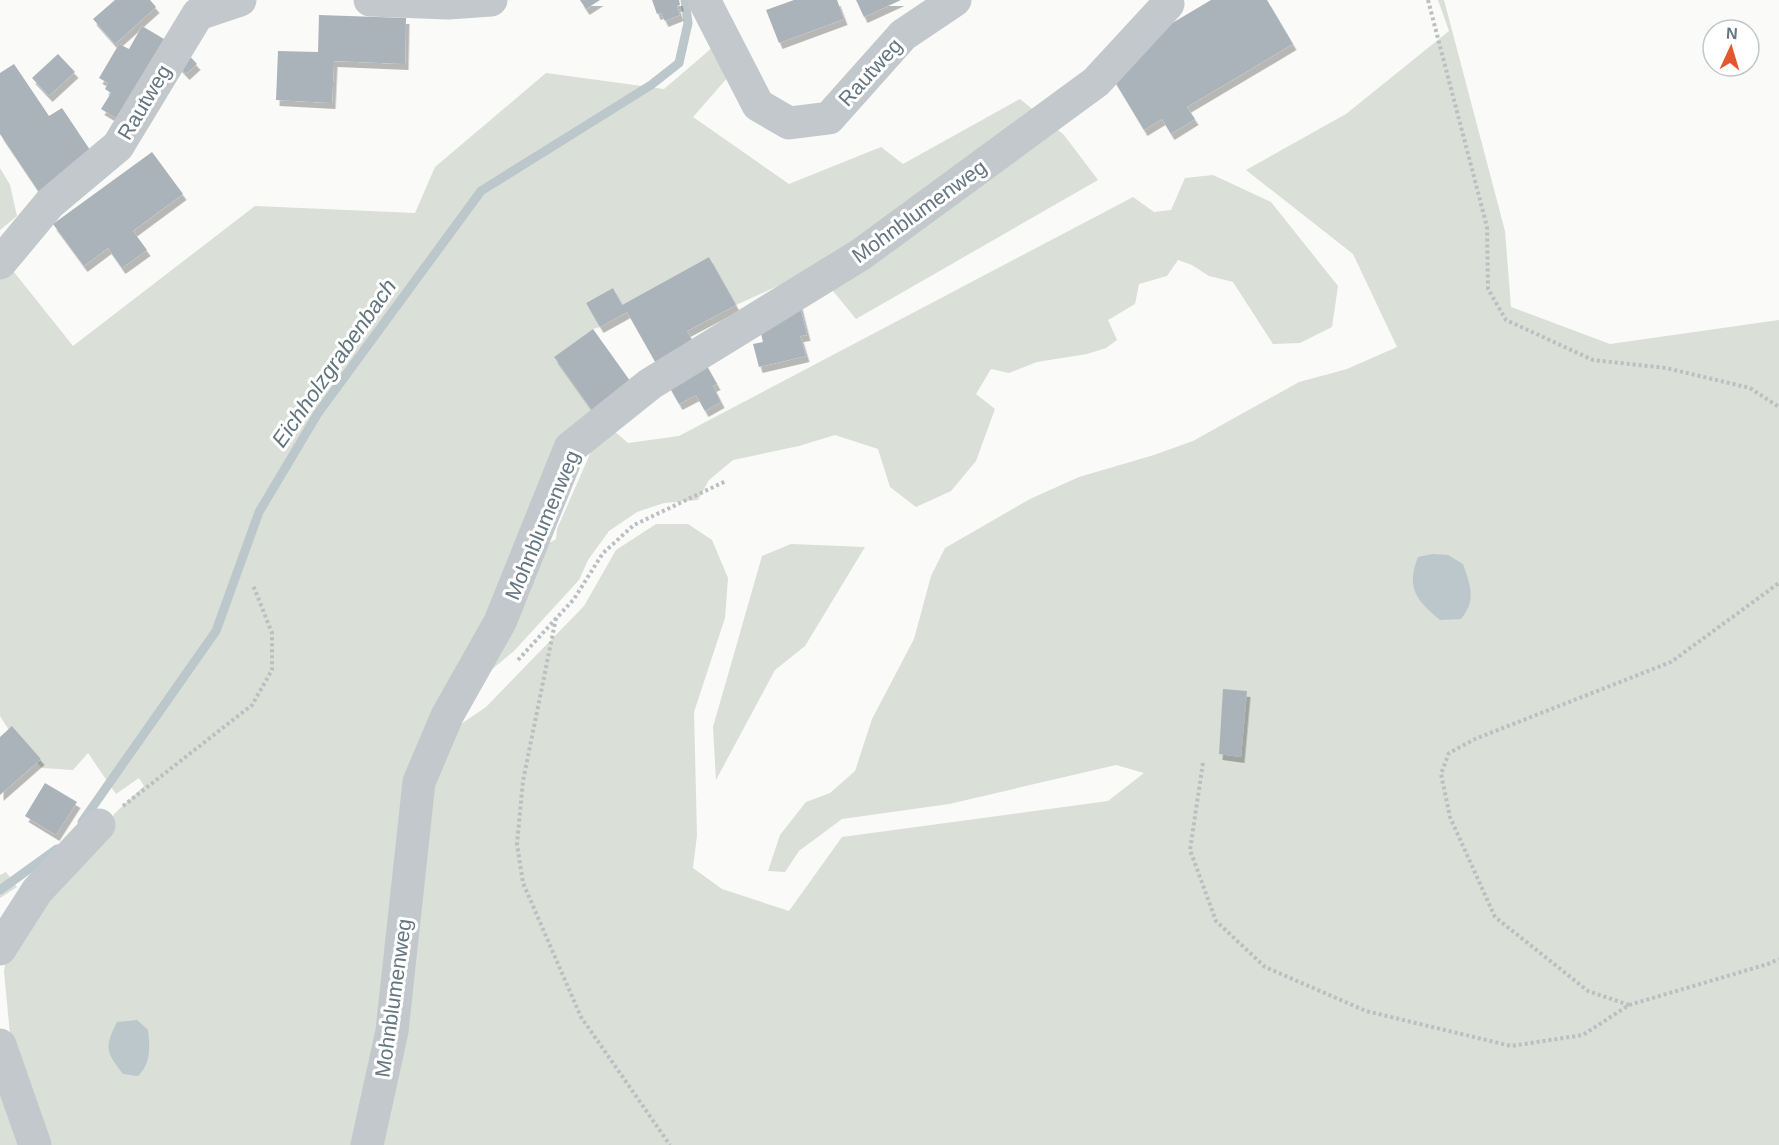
<svg xmlns="http://www.w3.org/2000/svg" width="1779" height="1145" font-family="Arial,sans-serif">
<defs>
<filter id="shadow"><feDropShadow dx="3.5" dy="6" stdDeviation="0" flood-color="#0004"/></filter>
</defs>
<rect width="100%" height="100%" fill="#fafaf8"/>
<g fill="#dadfd7">
<polygon points="1438,0 1444,0 1505,231 1511,307 1610,344 1779,320 1779,1145 376,1145 436,741 486,707 584,606 616,550 656,524 688,524 712,540 728,578 725,618 694,712 697,835 693,868 722,889 789,911 842,837 1108,801 1144,773 1116,765 949,804 842,819 799,851 785,872 768,871 780,835 806,802 830,793 855,771 872,719 914,639 931,576 945,548 1030,499 1079,477 1154,455 1193,441 1299,382 1347,369 1397,347 1353,254 1246,170 1346,114 1449,31"/>
<polygon points="713,47 728,77 693,117 789,184 881,147 903,164 1020,99 1064,135 1098,180 856,319 815,269 736,305 709,257 622,305 613,288 586,303 600,327 593,329 554,357 594,413 450,691 361,1145 41,1145 10,1035 4,971 8,944 104,839 114,814 144,786 139,778 116,794 88,753 73,770 42,768 37,763 41,759 13,727 9,730 0,716 0,279 10,267 73,346 255,206 415,213 435,167 546,73 664,89"/>
<polygon points="0,168 10,185 17,216 0,230"/>
<polygon points="1213,175 1271,202 1338,286 1332,327 1300,343 1273,344 1233,282 1209,276 1192,265 1178,260 1167,276 1139,284 1135,304 1108,320 1117,340 1106,348 1087,354 1037,362 1009,373 991,369 976,394 995,409 976,461 951,491 916,507 890,487 878,449 835,435 799,446 733,460 709,480 698,500 664,503 637,512 609,531 588,560 579,580 514,651 477,682 543,547 556,539 557,529 604,422 628,443 679,436 1133,197 1154,212 1171,210 1185,178"/>
<polygon points="791,544 865,547 805,646 775,670 716,780 713,727 762,556"/>
<polygon points="6,872 17,887 0,898 0,875"/>
<polygon points="0,1069 21,1145 0,1145"/>
</g>
<g fill="#bbc7cb">
<path d="M1433,554L1448,555L1463,564C1470,585 1477,600 1461,619L1440,620C1416,600 1406,588 1418,557Z"/>
<path d="M137,1020L148,1030C150,1048 151,1063 138,1076L123,1074C106,1052 104,1048 117,1022Z"/>
</g>
<g fill="none" stroke-linecap="round" stroke-linejoin="round">
<g stroke="#bbc7cb" stroke-width="9">
<polyline points="82,822 216,631 259,512 318,413 481,191 651,85 679,63 688,23 685,0"/>
<polyline points="0,890 57,849"/>
</g>
</g>
<g fill="#aab3b9" filter="url(#shadow)">
<polygon points="115,0 150,0 156,7 115,44 93,19"/>
<polygon points="580,0 600,0 586,9"/>
<polygon points="652,0 679,0 680,5 677,6 680,15 665,21 661,13 657,14"/>
<polygon points="794,0 837,0 844,19 779,43 766,10"/>
<polygon points="856,0 901,0 864,17"/>
<polygon points="1211,0 1267,0 1293,44 1187,107 1195,119 1171,134 1162,119 1144,130 1109,72 1137,44"/>
<polygon points="319,15 406,18 405,64 334,61 332,103 276,100 278,51 318,52"/>
<polygon points="142,26 169,42 121,121 101,109 111,93 105,89 108,83 99,78 119,44 129,49"/>
<polygon points="185,51 197,64 186,74 174,61"/>
<polygon points="58,54 75,72 49,96 32,78"/>
<polygon points="14,64 49,116 62,108 94,156 39,192 0,134 0,73"/>
<polygon points="152,152 183,194 133,231 147,250 122,268 108,248 84,266 53,224"/>
<polygon points="709,257 736,305 687,331 717,384 713,386 721,402 705,411 696,395 679,404 627,312 600,327 586,303 613,288 622,305"/>
<polygon points="799,303 807,335 800,336 806,356 759,367 753,344 763,342 758,321"/>
<polygon points="593,329 633,385 594,413 554,357"/>
<polygon points="1223,689 1247,691 1241,757 1219,754"/>
<polygon points="12,726 41,759 0,795 0,737"/>
<polygon points="45,783 77,802 56,835 25,816"/>
</g>
<g fill="none" stroke-linecap="round" stroke-linejoin="round">
<g stroke="#bbbfc2" stroke-width="4" stroke-dasharray="3 3" stroke-linecap="butt">
<polyline points="1428,0 1487,227 1488,289 1506,320 1593,360 1666,368 1750,388 1779,407"/>
<polyline points="556,618 523,781 517,844 523,883 581,1017 670,1145"/>
<polyline points="518,660 574,599 603,553 634,525 726,481"/>
<polyline points="1203,763 1190,850 1216,921 1265,967 1366,1011 1511,1046 1583,1035 1629,1005 1768,964 1779,959"/>
<polyline points="123,806 252,705 272,670 272,633 253,585"/>
<polyline points="1629,1005 1588,991 1495,917 1450,817 1441,774 1449,753 1475,739 1671,662 1779,583"/>
</g>
<g stroke="#c3c8cc" stroke-width="33">
<polyline points="370,0 448,3 491,0"/>
<polyline points="704,0 758,105 789,123 829,118 903,35 955,0"/>
<polyline points="0,263 50,203 118,146 198,14 240,0"/>
<polyline points="0,949 37,891 99,825"/>
<polyline points="0,1045 35,1145"/>
<polyline points="367,1145 392,1031 419,782 447,716 500,622 570,448 650,384 860,255 1096,82 1168,4 1166,0"/>
</g>
</g>
<g text-anchor="middle" dominant-baseline="central" stroke-width="6" stroke-linejoin="round" paint-order="stroke">
<g font-size="21" fill="#657683" stroke="#fff">
<text transform="translate(870 72) rotate(-48)">Rautweg</text>
<text transform="translate(144 102) rotate(-59)">Rautweg</text>
<text transform="translate(919 211) rotate(-36)">Mohnblumenweg</text>
<text transform="translate(542 525) rotate(-67)">Mohnblumenweg</text>
<text transform="translate(393 998) rotate(-82)">Mohnblumenweg</text>
</g>
<g font-size="22" font-style="italic" fill="#60757c" stroke="#fff">
<text transform="translate(334 363) rotate(-55)">Eichholzgrabenbach</text>
</g>
</g>
<g transform="translate(1731 48) rotate(4)"><circle r="28" fill="#ffffff" stroke="#c1c8cd" stroke-width="1.5"/>
<path d="M0-4.5L10 22L0 15L-10 22Z" fill="#e4572e"/>
<text y="-9" font-size="16" font-weight="bold" text-anchor="middle" fill="#657683">N</text>
</g>
</svg>
